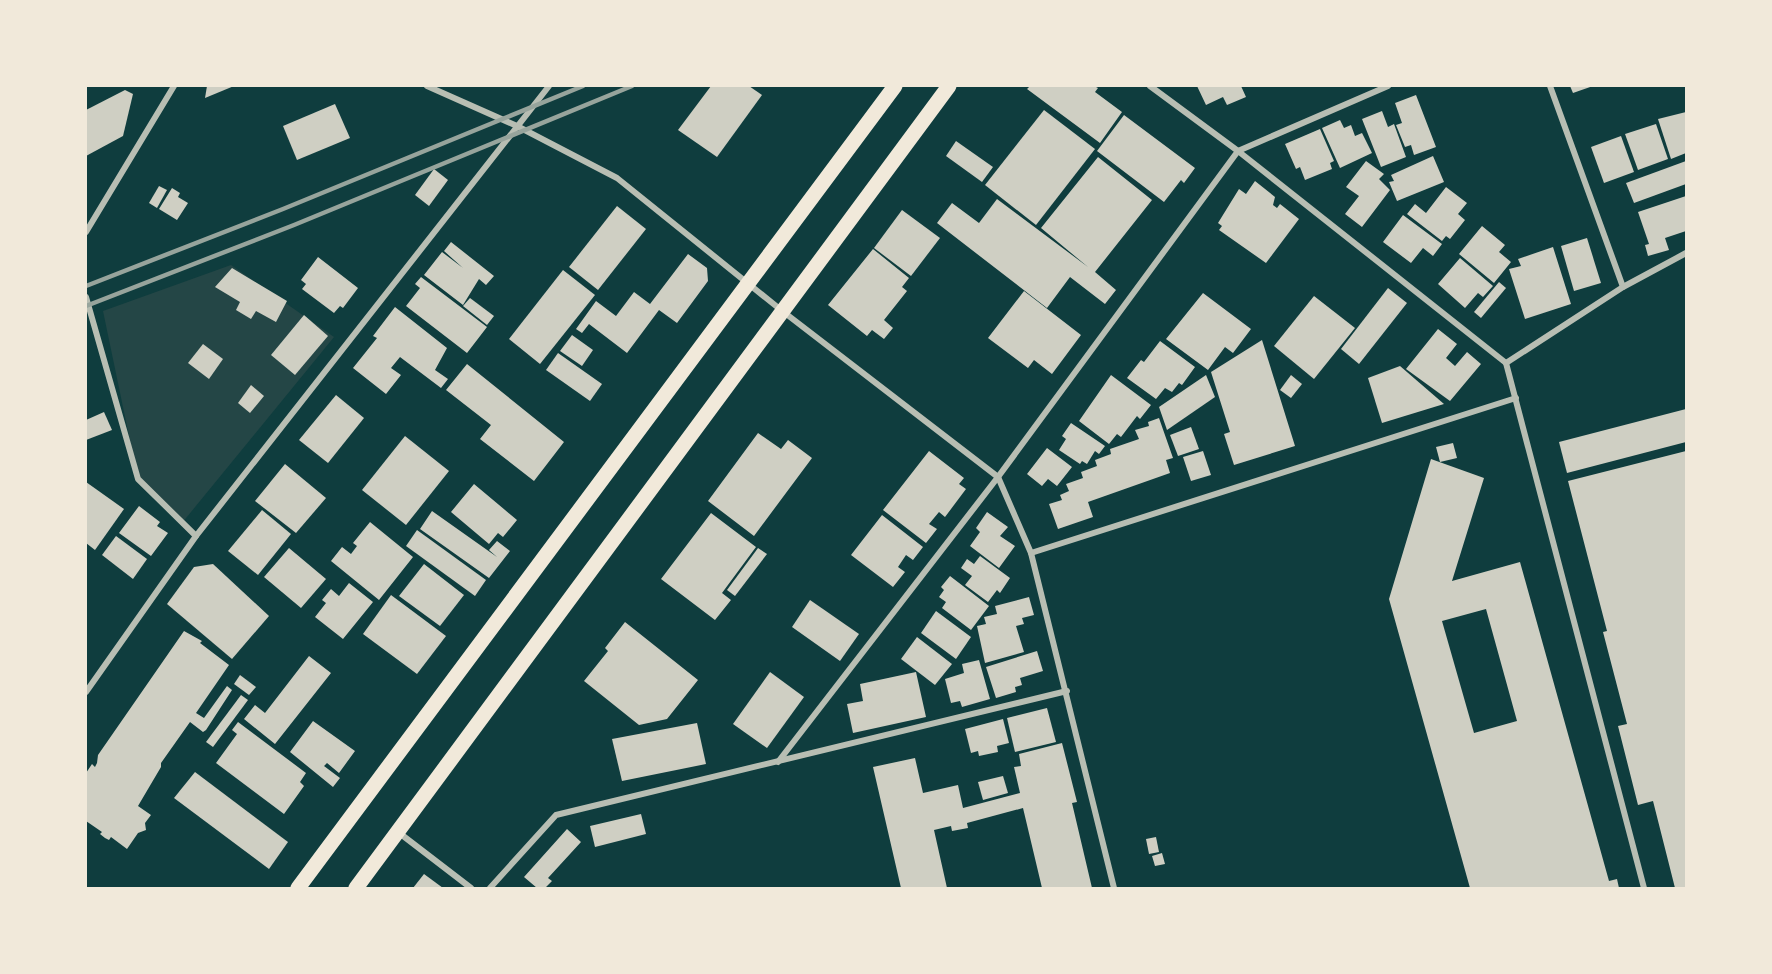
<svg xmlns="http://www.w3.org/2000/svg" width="1772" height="974" font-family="'Public Sans',sans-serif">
<rect width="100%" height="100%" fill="#0f3d3e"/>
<polygon fill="#244646" points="231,265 334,337 182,523 138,479 103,311"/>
<g fill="#cfcfc3" fill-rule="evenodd">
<polygon points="207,86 234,86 205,98"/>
<polygon points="711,86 749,86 762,95 717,157 678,130"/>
<polygon points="1030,86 1094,86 1098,88 1095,92 1122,112 1100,143 1027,89"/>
<polygon points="1197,86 1241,86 1246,97 1227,105 1223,97 1206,105"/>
<polygon points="1570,86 1593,86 1573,93"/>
<polygon points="125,90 133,94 123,136 86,156 86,110"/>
<polygon points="1416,95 1436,147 1414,155 1411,145 1405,147 1396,125 1402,123 1395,103"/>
<polygon points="335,104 350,138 297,160 283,126"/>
<polygon points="1044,110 1095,149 1036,225 985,185"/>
<polygon points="1382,111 1388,127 1394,124 1406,157 1381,167 1362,119"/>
<polygon points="1686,112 1686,153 1671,159 1658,119"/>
<polygon points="1124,115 1195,168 1184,183 1181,180 1164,202 1097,151"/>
<polygon points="1340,120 1344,128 1351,125 1355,136 1362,133 1372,153 1340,168 1322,128"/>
<polygon points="1656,124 1668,159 1638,170 1625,134"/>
<polygon points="1320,129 1334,161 1330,163 1332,169 1305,180 1300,167 1296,169 1285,144"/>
<polygon points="1621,136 1634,172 1604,183 1591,147"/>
<polygon points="956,141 993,167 982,182 946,156"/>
<polygon points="1433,156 1444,182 1397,201 1389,182 1394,181 1391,175"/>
<polygon points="1098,157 1152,200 1095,272 1116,290 1105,304 1070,277 1047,308 937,223 952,203 979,223 997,199 1088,267 1041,228"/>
<polygon points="1366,161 1384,174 1379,179 1390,190 1362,227 1345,214 1359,196 1346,187"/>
<polygon points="1686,161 1686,184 1634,203 1626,183"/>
<polygon points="434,169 448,180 429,206 415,195"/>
<polygon points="1255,181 1275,197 1273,205 1277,208 1280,204 1299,219 1266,263 1219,230 1222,226 1218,223 1239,189 1246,194"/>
<polygon points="159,186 167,190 157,208 149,203"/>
<polygon points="1446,187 1467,203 1458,214 1465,220 1450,239 1446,236 1442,241 1407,214 1415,204 1426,213"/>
<polygon points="172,188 180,193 178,197 188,203 177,220 159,209"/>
<polygon points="1686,196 1686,231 1665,238 1669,250 1648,256 1645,245 1649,244 1638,212"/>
<polygon points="617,206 646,229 598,290 569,267"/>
<polygon points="902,210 940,238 911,276 874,248"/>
<polygon points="1403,215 1442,244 1433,256 1423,248 1411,263 1383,242"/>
<polygon points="1482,226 1505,245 1499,252 1511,262 1494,283 1459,254"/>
<polygon points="1587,238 1601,283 1574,291 1561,246"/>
<polygon points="451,242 494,276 486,285 479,279 463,305 424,275 442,252 463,268 444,251"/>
<polygon points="1553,247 1571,304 1525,319 1509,269 1521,266 1518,259"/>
<polygon points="873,249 909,278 902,287 907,291 884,320 893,328 884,339 872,330 867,336 828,305"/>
<polygon points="688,254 707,268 708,281 677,323 659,310 627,353 589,324 582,333 576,329 596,301 616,316 634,292 650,304"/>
<polygon points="318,257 358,288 343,308 340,306 334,313 302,289 306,284 301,280"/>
<polygon points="1460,258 1493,286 1483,297 1478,293 1465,308 1438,284"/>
<polygon points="232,268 287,301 276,322 256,311 251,319 236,310 240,302 215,287"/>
<polygon points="563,270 595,295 540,364 509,339"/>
<polygon points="421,277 487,327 467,353 406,306 420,288 415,284"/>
<polygon points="1499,282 1506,288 1481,318 1474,312"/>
<polygon points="1388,288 1407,303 1359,364 1341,349"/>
<polygon points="1024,291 1081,335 1052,374 1034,360 1028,368 988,338"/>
<polygon points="1203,293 1251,329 1233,353 1225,347 1208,370 1166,339"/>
<polygon points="1314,296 1355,328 1314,379 1274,346"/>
<polygon points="470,298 494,316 487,325 463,306"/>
<polygon points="395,307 447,348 435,370 448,379 441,388 400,357 391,368 401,375 386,394 353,368 377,338 373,336"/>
<polygon points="304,315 328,336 295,375 271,355"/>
<polygon points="1438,329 1457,344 1446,358 1455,366 1467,352 1481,364 1450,401 1406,369"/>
<polygon points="572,335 593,350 582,366 560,351"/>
<polygon points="1262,340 1295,446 1234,465 1224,434 1230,432 1211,372"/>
<polygon points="1160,341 1195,367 1182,385 1179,383 1172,392 1165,388 1156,399 1127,378 1141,360 1144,362"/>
<polygon points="203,344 223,359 209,379 188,363"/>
<polygon points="558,353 602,384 590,401 546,370"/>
<polygon points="467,364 564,442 534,481 480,439 491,425 446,390"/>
<polygon points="1400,366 1444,404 1382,423 1368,378"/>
<polygon points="1111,375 1151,405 1140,419 1137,416 1121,437 1117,434 1109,444 1079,421"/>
<polygon points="1206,375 1215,397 1167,430 1159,407"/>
<polygon points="1291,375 1302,384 1291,398 1280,390"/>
<polygon points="251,385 264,396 250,413 238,403"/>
<polygon points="336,395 364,418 328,463 299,440"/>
<polygon points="1686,409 1686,442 1567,473 1559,442"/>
<polygon points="104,412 112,430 86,440 86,420"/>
<polygon points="1159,418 1173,458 1166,460 1170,473 1088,502 1093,517 1058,529 1049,504 1062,500 1060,495 1069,491 1066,484 1083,478 1081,472 1097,466 1095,460 1111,454 1110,449 1139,439 1135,430 1149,426 1148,422"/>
<polygon points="1071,423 1105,446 1099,454 1095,451 1087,464 1082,461 1080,464 1059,450 1066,439 1062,436"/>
<polygon points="1191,427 1199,449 1178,456 1170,435"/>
<polygon points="758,433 781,449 788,440 812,458 754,536 708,501"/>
<polygon points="405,436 449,471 406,525 362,490"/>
<polygon points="1453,443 1457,458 1440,462 1436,447"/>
<polygon points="1047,448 1072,467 1057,486 1048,479 1042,486 1027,474"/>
<polygon points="929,451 964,478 959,484 966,489 945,517 939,512 929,524 937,529 926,543 883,510"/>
<polygon points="1203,451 1211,475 1191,481 1183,457"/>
<polygon points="1686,451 1686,888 1675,888 1653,801 1638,805 1618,726 1627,724 1603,632 1607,631 1568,481"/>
<path d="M1431,459L1484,478L1452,581L1520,562L1609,881L1617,879L1619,888H1470L1389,599ZM1486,609L1517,721L1474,733L1442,621Z"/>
<polygon points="285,464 326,498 296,533 255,501"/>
<polygon points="86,482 124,509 95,550 86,543"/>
<polygon points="474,484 517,520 503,537 498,533 489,544 451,512"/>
<polygon points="139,506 160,522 157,526 168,533 151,556 119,533"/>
<polygon points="262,510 291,534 258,575 228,551"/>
<polygon points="432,511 497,557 489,550 497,541 510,551 489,578 420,529"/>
<polygon points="987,512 1008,527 1000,536 1015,546 999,568 970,546 980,532 976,528"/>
<polygon points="711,513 756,547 722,593 731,600 715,620 661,579"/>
<polygon points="882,515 923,547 913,560 906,555 898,567 905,572 893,587 851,555"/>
<polygon points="370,522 413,557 379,600 331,561 342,547 351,554 357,546 353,543"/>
<polygon points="417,530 486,580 475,596 406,546"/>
<polygon points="116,536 147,559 133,579 102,555"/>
<polygon points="289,548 326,579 301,608 264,577"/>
<polygon points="758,548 767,554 735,596 727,590"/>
<polygon points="980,556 1010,578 1000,593 997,590 988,602 965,585 972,576 961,568 967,559 974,564"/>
<polygon points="213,564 269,616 232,659 167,604 194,567"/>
<polygon points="424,564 464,595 440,626 399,596"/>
<polygon points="950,576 989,606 971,630 942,608 946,602 939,597 944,590 941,587"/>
<polygon points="349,583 373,602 343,639 315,617 326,603 322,600 331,589 339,596"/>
<polygon points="391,595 446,636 417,674 363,634"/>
<polygon points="1029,597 1034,615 1022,618 1024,624 1016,626 1024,652 985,663 977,626 986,624 984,617 997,614 995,606"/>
<polygon points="810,600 859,634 840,661 792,627"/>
<polygon points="936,611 971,637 956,659 921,633"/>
<polygon points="625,622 698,680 667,719 639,725 584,681 608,651 605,648"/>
<polygon points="184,631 202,641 200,643 229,665 196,713 204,718 227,686 232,690 206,730 203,732 190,722 161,763 161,767 138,806 151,815 145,823 146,830 138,833 127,849 111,837 109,840 105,838 100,834 102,832 86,821 86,773 92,764 95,767 97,763 98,755"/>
<polygon points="917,637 952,664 935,685 901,659"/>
<polygon points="1037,651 1043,671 1020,678 1022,685 1015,687 1016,692 996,698 986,667"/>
<polygon points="309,656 331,673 275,744 244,719 255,705 265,713"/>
<polygon points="979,660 990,699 962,707 960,701 951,703 945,679 964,673 962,664"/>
<polygon points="770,672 804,697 767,748 733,724"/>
<polygon points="916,672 926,717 853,733 847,704 863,701 860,684"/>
<polygon points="240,675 256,687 249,695 234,684"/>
<polygon points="241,695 248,700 213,747 206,742"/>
<polygon points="1047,708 1056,742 1015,752 1007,718"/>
<polygon points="1003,719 1009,743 997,746 998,752 979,756 978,751 971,753 965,729"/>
<polygon points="313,721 355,751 339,773 327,763 324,766 340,778 333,787 290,752"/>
<polygon points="238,722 306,773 300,782 304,786 284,814 216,763 237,734 232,730"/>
<polygon points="697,723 706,764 622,781 612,739"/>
<polygon points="1062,743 1077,802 1072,803 1092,888 1042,888 1023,808 967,823 968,828 952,831 951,826 934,830 947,888 901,888 873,767 915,758 923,793 958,785 963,808 1020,793 1014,767 1021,766 1019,754"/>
<polygon points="195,772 288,842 269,869 174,798"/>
<polygon points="1003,776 1008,793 983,800 978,782"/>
<polygon points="641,814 646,834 595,847 590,826"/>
<polygon points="567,829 581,842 548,878 552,881 545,888 537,888 524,877"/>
<polygon points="1156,837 1159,852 1149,854 1146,839"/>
<polygon points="1162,853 1165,864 1155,866 1152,856"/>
<polygon points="424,874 443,888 413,888"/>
</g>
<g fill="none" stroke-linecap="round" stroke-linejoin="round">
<g stroke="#b8beb3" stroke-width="6">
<polyline points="427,86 517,126 617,178 781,310 998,477 1031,553 1114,888"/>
<polyline points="1150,86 1238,151 1506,363 1644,888"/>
<polyline points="1550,86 1623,287"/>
<polyline points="86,232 174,86"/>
<polyline points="86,297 138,479 196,536"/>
<polyline points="1506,363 1623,287 1686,253"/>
<polyline points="1031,553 1516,398"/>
<polyline points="86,692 196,536 549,86"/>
<polyline points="778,762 998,477 1238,151 1388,86"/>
<polyline points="398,832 471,888"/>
<polyline points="490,888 556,815 1067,691"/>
</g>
<g stroke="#f1e9da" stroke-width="15">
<polyline points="298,888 895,86"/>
<polyline points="356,888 949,86"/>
</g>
<g stroke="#97a49c" stroke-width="4.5">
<polyline points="86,286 283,209 583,86"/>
<polyline points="86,306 294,225 632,86"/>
</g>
</g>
<rect width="1772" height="974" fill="none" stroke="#f1e9da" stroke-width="174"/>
</svg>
